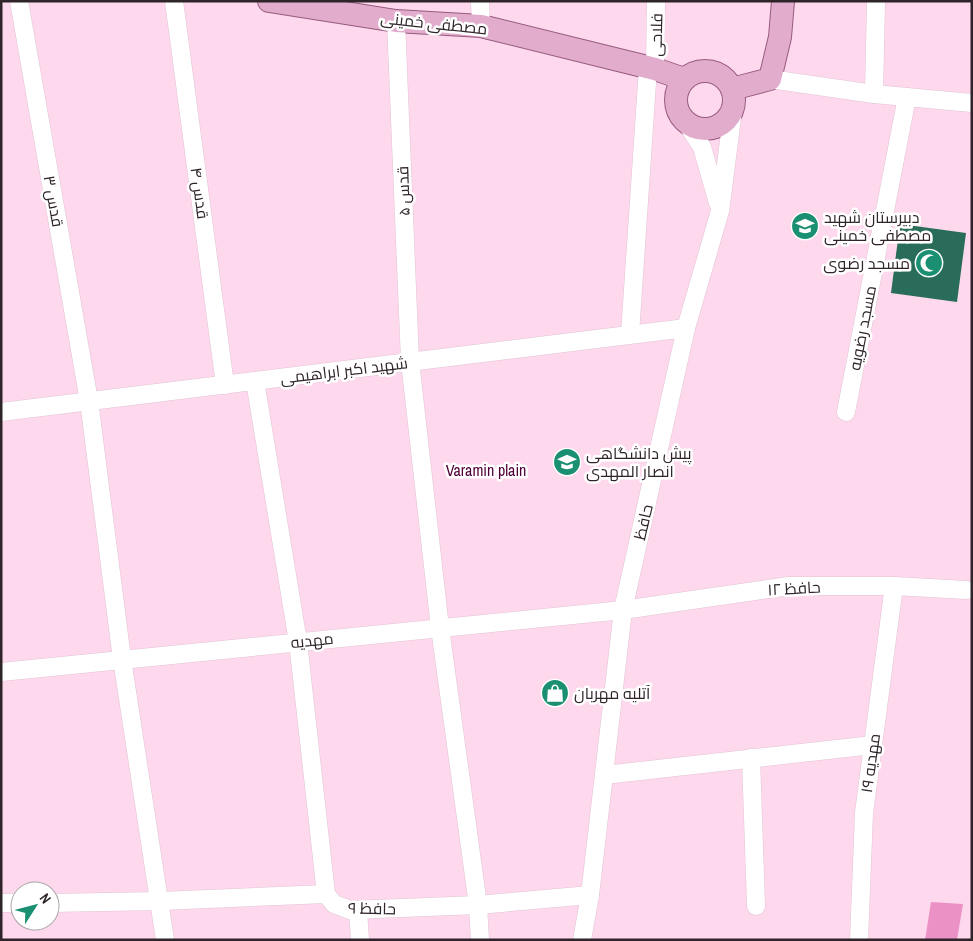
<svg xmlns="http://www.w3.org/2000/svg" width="973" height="941" font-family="'Archivo Narrow',Cairo,sans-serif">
<rect width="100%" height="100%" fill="#fcf6f9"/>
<path fill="#fed8ed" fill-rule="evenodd" d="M1,1H972V940H1ZM20,891H50V921H20Z"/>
<polygon fill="#eb91c6" points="931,902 963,904 957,940 925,940"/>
<polygon fill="#296c59" points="900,224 966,233 957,302 891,293"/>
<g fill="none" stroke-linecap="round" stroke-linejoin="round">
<g stroke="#e1c4d4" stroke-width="19">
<g id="minor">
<polyline points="19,1 89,401 122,659 165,940"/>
<polyline points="174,1 225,385"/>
<polyline points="480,1 481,26"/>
<polyline points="396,21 410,361 440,628 478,905 480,940"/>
<polyline points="655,69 656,1"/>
<polyline points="770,79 874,94 972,103"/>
<polyline points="874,94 876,1"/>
<polyline points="687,124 702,147 718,203"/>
<polyline points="630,334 648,68"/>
<polyline points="255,381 298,642 326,894"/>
<polyline points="1,412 686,328"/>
<polyline points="846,412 907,97"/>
<polyline points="1,672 623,610 789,586 894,586 966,590"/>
<polyline points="751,758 756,906"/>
<polyline points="604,775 873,745"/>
<polyline points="326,894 334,904 350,910 478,905 590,895"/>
<polyline points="1,903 20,903"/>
<polyline points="50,903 160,901 326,894"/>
<polyline points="358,910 360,940"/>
<polyline points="582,940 590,895 623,610 686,328 720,211 733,110"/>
<polyline points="859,940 864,813 894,586"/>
</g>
</g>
<g stroke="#975a7e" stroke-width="24">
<g id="major">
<polyline points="269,1 396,21 481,26 655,69 684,79"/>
<circle cx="705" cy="100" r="29"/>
<polyline points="732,89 770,79 780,37 783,1"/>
</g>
</g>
<use href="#minor" stroke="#fff" stroke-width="18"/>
<use href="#major" stroke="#e2adcd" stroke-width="22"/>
</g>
<defs>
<g id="school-disc" transform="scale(1.4375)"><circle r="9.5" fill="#1b8f72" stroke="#fff"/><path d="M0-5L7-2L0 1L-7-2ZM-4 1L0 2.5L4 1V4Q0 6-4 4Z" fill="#fff"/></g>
<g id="mosque-disc" transform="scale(1.4375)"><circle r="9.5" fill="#1b8f72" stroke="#fff"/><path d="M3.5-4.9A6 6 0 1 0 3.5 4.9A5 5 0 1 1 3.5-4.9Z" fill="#fff"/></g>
<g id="shop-disc" transform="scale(1.4375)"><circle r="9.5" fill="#1b8f72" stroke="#fff"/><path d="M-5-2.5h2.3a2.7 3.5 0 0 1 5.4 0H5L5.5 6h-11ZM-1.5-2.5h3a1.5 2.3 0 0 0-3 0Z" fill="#fff"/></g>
</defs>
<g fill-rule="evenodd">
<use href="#school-disc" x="805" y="226"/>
<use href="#mosque-disc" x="929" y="263"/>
<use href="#school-disc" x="567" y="462"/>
<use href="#shop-disc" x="555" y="693"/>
</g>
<g text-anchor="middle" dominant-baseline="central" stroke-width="5" stroke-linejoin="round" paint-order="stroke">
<g font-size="16" fill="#2f242a" stroke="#fff">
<text transform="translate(434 23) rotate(6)">مصطفی خمینی</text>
<text transform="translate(656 35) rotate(-89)">فلاحی</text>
<text transform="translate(403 191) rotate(-92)">قدس ۵</text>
<text transform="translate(200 193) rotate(82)">قدس ۴</text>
<text transform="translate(54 201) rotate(80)">قدس ۳</text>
<text transform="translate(862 328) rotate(-79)">مسجد رضویه</text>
<text transform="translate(344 370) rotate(-7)">شهید اکبر ابراهیمی</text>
<text transform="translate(643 522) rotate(-77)">حافظ</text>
<text transform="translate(794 588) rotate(-3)">حافظ ۱۲</text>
<text transform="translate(312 640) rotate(-6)">مهدیه</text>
<text transform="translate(870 763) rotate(-82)">مهدیه ۱۹</text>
<text transform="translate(372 908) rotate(1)">حافظ ۹</text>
</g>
<g font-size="16" fill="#2f242a" stroke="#fff" text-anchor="start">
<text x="824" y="217">دبیرستان شهید<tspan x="824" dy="18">مصطفی خمینی</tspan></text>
<text x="910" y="263" text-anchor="end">مسجد رضوی</text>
<text x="586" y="453">پیش دانشگاهی<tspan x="586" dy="18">انصار المهدی</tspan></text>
<text x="574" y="693">آتلیه مهربان</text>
</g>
<g font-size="16" fill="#4f0039" stroke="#fff">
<text x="486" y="470">Varamin plain</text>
</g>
</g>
<rect width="973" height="941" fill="none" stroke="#2f242a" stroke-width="5"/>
<g transform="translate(35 906) rotate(54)"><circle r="24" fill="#ffffff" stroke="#aca7aa"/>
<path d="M0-4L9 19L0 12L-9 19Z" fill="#1b8f72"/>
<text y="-8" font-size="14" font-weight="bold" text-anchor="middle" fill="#2f242a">N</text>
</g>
</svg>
